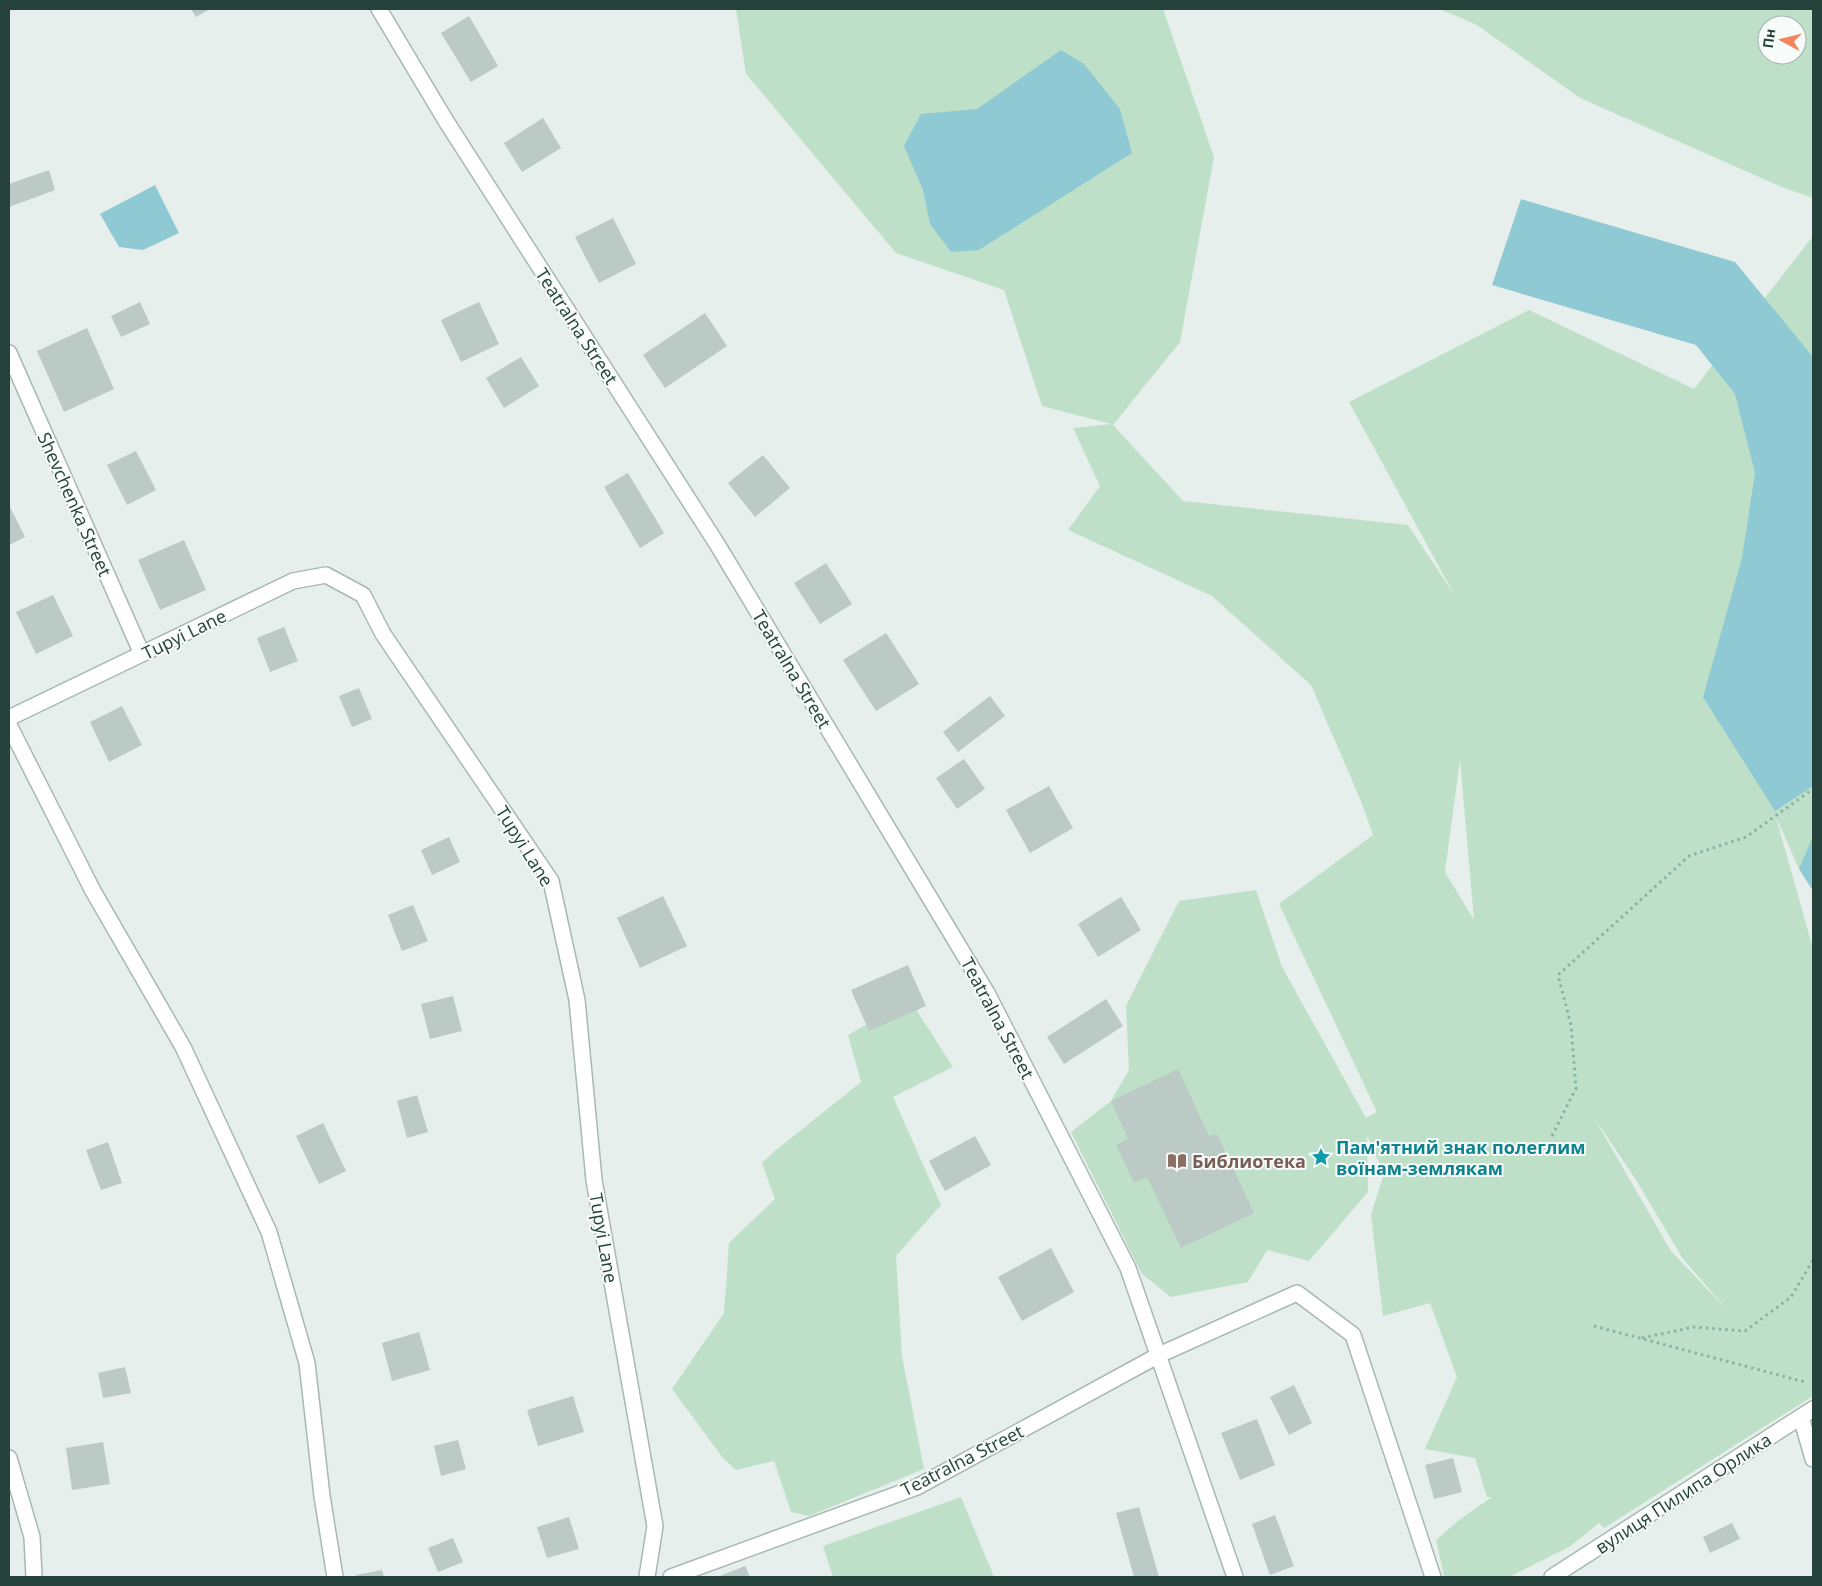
<svg xmlns="http://www.w3.org/2000/svg" width="1822" height="1586" font-family="'Open Sans',sans-serif">
<rect width="100%" height="100%" fill="#e6efeb"/>
<g fill="#bfe0c8" fill-rule="evenodd">
<path d="M736,9H1163L1214,157L1180,342L1113,425L1183,501L1408,525L1455,596L1349,402L1529,310L1694,389L1813,236V853L1799,869L1776,817L1813,949V1396L1604,1528L1599,1523L1569,1547L1509,1577H1446L1444,1576L1436,1540L1459,1520L1492,1497H1487L1475,1458L1425,1449L1457,1377L1430,1303L1383,1316L1371,1215L1387,1163L1380,1165L1367,1135L1368,1192L1309,1261L1267,1250L1248,1282L1171,1297L1142,1274L1071,1132L1111,1101L1129,1070L1126,1006L1179,901L1256,890L1282,967L1366,1118L1377,1112L1279,904L1373,835L1361,801L1311,685L1212,596L1068,530L1100,486L1073,428L1111,424L1042,406L1004,290L896,253L746,74ZM1460,760L1474,920L1445,872ZM1593,1116L1636,1180L1683,1259L1730,1313L1671,1251Z"/>
<path d="M1440,9H1813V198L1784,188L1580,98L1477,25ZM1767,25H1797V55H1767Z"/>
<polygon points="910,1000 953,1067 893,1097 941,1205 896,1256 902,1356 924,1469 809,1516 791,1512 774,1461 736,1470 723,1458 672,1389 724,1313 729,1243 775,1199 762,1163 776,1150 861,1082 848,1035"/>
<polygon points="961,1497 994,1577 833,1577 823,1546"/>
</g>
<g fill="#8ec9d4">
<polygon points="1061,50 1084,64 1120,109 1132,153 979,250 951,252 930,224 923,190 904,146 921,114 977,109"/>
<polygon points="155,185 179,233 143,250 119,247 100,214"/>
<polygon points="1521,199 1735,262 1813,357 1813,786 1775,811 1703,697 1742,558 1755,473 1735,394 1696,345 1492,285"/>
<polygon points="1813,836 1813,891 1799,869"/>
</g>
<g fill="#bbcac4">
<polygon points="191,9 210,9 196,17"/>
<polygon points="469,16 498,66 471,82 441,33"/>
<polygon points="543,118 561,148 522,172 504,143"/>
<polygon points="49,170 55,190 9,207 9,184"/>
<polygon points="613,218 636,264 599,283 575,237"/>
<polygon points="140,302 150,324 121,337 111,316"/>
<polygon points="479,302 499,344 461,362 441,320"/>
<polygon points="705,313 727,346 665,388 643,355"/>
<polygon points="87,328 114,389 64,412 37,351"/>
<polygon points="521,357 539,386 504,408 486,378"/>
<polygon points="136,451 156,490 127,505 107,465"/>
<polygon points="763,455 790,488 755,517 728,483"/>
<polygon points="628,473 664,533 640,548 604,487"/>
<polygon points="9,505 25,537 9,545"/>
<polygon points="184,540 206,590 160,610 138,560"/>
<polygon points="826,563 852,604 820,624 794,583"/>
<polygon points="53,595 73,636 36,654 16,612"/>
<polygon points="284,627 298,661 270,672 257,638"/>
<polygon points="886,633 919,684 876,711 843,660"/>
<polygon points="359,688 372,719 352,727 339,696"/>
<polygon points="990,696 1005,716 958,752 943,732"/>
<polygon points="122,706 142,745 109,762 90,722"/>
<polygon points="964,759 985,789 957,809 936,778"/>
<polygon points="1049,786 1073,828 1030,853 1006,810"/>
<polygon points="449,837 460,862 432,875 421,850"/>
<polygon points="663,896 687,946 640,968 617,918"/>
<polygon points="1121,897 1141,930 1098,957 1078,924"/>
<polygon points="413,905 428,941 402,951 388,915"/>
<polygon points="908,965 926,1006 869,1031 851,990"/>
<polygon points="453,996 462,1031 430,1039 421,1004"/>
<polygon points="1106,999 1123,1026 1064,1064 1047,1037"/>
<polygon points="1178,1069 1209,1136 1217,1134 1254,1213 1181,1248 1147,1177 1134,1183 1116,1145 1128,1139 1111,1101"/>
<polygon points="417,1095 428,1132 407,1138 397,1101"/>
<polygon points="323,1123 346,1171 319,1184 296,1136"/>
<polygon points="975,1136 991,1165 945,1191 929,1161"/>
<polygon points="108,1142 122,1183 101,1190 86,1150"/>
<polygon points="1051,1248 1074,1292 1022,1321 998,1277"/>
<polygon points="419,1332 430,1370 392,1381 382,1343"/>
<polygon points="125,1367 131,1393 103,1398 98,1373"/>
<polygon points="1294,1385 1312,1423 1289,1435 1270,1397"/>
<polygon points="573,1396 584,1432 538,1446 527,1410"/>
<polygon points="1257,1419 1275,1465 1240,1480 1221,1433"/>
<polygon points="458,1440 466,1469 441,1476 434,1446"/>
<polygon points="103,1442 110,1484 72,1490 66,1448"/>
<polygon points="1453,1458 1462,1492 1434,1499 1425,1465"/>
<polygon points="1139,1507 1159,1577 1134,1577 1116,1513"/>
<polygon points="1275,1515 1294,1566 1270,1575 1252,1524"/>
<polygon points="569,1517 579,1549 547,1558 537,1527"/>
<polygon points="1732,1523 1740,1539 1710,1553 1703,1537"/>
<polygon points="453,1538 463,1562 438,1572 428,1548"/>
<polygon points="745,1566 750,1577 721,1577 720,1576"/>
<polygon points="382,1570 384,1577 356,1577 356,1575"/>
</g>
<g fill="none" stroke-linecap="round" stroke-linejoin="round">
<g stroke="#a8b8b2" stroke-width="18">
<g id="minor">
<polyline points="379,9 446,121 717,544 987,993 1128,1268 1235,1577"/>
<polyline points="9,353 142,654"/>
<polyline points="9,718 293,581 326,575 363,595 383,634 551,881 577,1000 594,1180 655,1526 647,1577"/>
<polyline points="9,725 93,891 183,1047 269,1232 307,1363 322,1496 335,1577"/>
<polyline points="1801,1417 1813,1459"/>
<polyline points="9,1458 32,1537 34,1577"/>
<polyline points="671,1577 917,1487 1159,1355 1297,1293 1353,1335 1433,1577"/>
<polyline points="1552,1577 1813,1409"/>
</g>
</g>
<g stroke="#86b3a5" stroke-width="3" stroke-dasharray="2.5 4" stroke-linecap="butt">
<polyline points="1552,1136 1576,1088 1571,1025 1558,975 1689,856 1746,837 1813,789"/>
<polyline points="1594,1326 1805,1382"/>
<polyline points="1642,1338 1694,1327 1745,1331 1791,1297 1813,1260"/>
</g>
<use href="#minor" stroke="#fff" stroke-width="15"/>
</g>
<defs>
<g id="sight-bare" transform="scale(1.5)"><path d="M0-6L1.8-2.2L6-1.7L2.9 1.2L3.7 5.4L0 3.3L-3.7 5.4L-2.9 1.2L-6-1.7L-1.8-2.2Z" fill="#0f9aa8" stroke="#f7fbf9" stroke-width="2.5" paint-order="stroke"/></g>
<g id="library-bare" transform="scale(1.5)"><path d="M-6-4Q-3-5.5-.7-3.5V5Q-3 3-6 4ZM6-4Q3-5.5 .7-3.5V5Q3 3 6 4Z" fill="#8d6e63" stroke="#f7fbf9" stroke-width="2.5" paint-order="stroke"/></g>
</defs>
<g fill-rule="evenodd">
<use href="#sight-bare" x="1321" y="1157"/>
<use href="#library-bare" x="1177" y="1161"/>
</g>
<g text-anchor="middle" dominant-baseline="central" stroke-width="4" stroke-linejoin="round" paint-order="stroke">
<g font-size="18" fill="#24423a" stroke="#f7fbf9">
<text transform="translate(577 326) rotate(57)">Teatralna Street</text>
<text transform="translate(75 504) rotate(66)">Shevchenka Street</text>
<text transform="translate(184 634) rotate(-26)">Tupyi Lane</text>
<text transform="translate(792 669) rotate(59)">Teatralna Street</text>
<text transform="translate(525 846) rotate(58)">Tupyi Lane</text>
<text transform="translate(998 1018) rotate(62)">Teatralna Street</text>
<text transform="translate(604 1238) rotate(80)">Tupyi Lane</text>
<text transform="translate(962 1460) rotate(-27)">Teatralna Street</text>
<text transform="translate(1683 1493) rotate(-33)">вулиця Пилипа Орлика</text>
</g>
<g font-size="18" font-weight="bold" fill="#0d838f" stroke="#f7fbf9" text-anchor="start">
<text x="1336" y="1147">Пам'ятний знак полеглим<tspan x="1336" dy="21">воїнам-землякам</tspan></text>
</g>
<g font-size="18" font-weight="bold" fill="#785e54" stroke="#f7fbf9" text-anchor="start">
<text x="1192" y="1161">Библиотека</text>
</g>
</g>
<rect width="1822" height="1586" fill="none" stroke="#24423a" stroke-width="20"/>
<g transform="translate(1782 40) rotate(277)"><circle r="24" fill="#f7fbf9" stroke="#a3b1ad"/>
<path d="M0-4L9 19L0 12L-9 19Z" fill="#f4845f"/>
<text y="-8" font-size="14" font-weight="bold" text-anchor="middle" fill="#24423a">Пн</text>
</g>
</svg>
